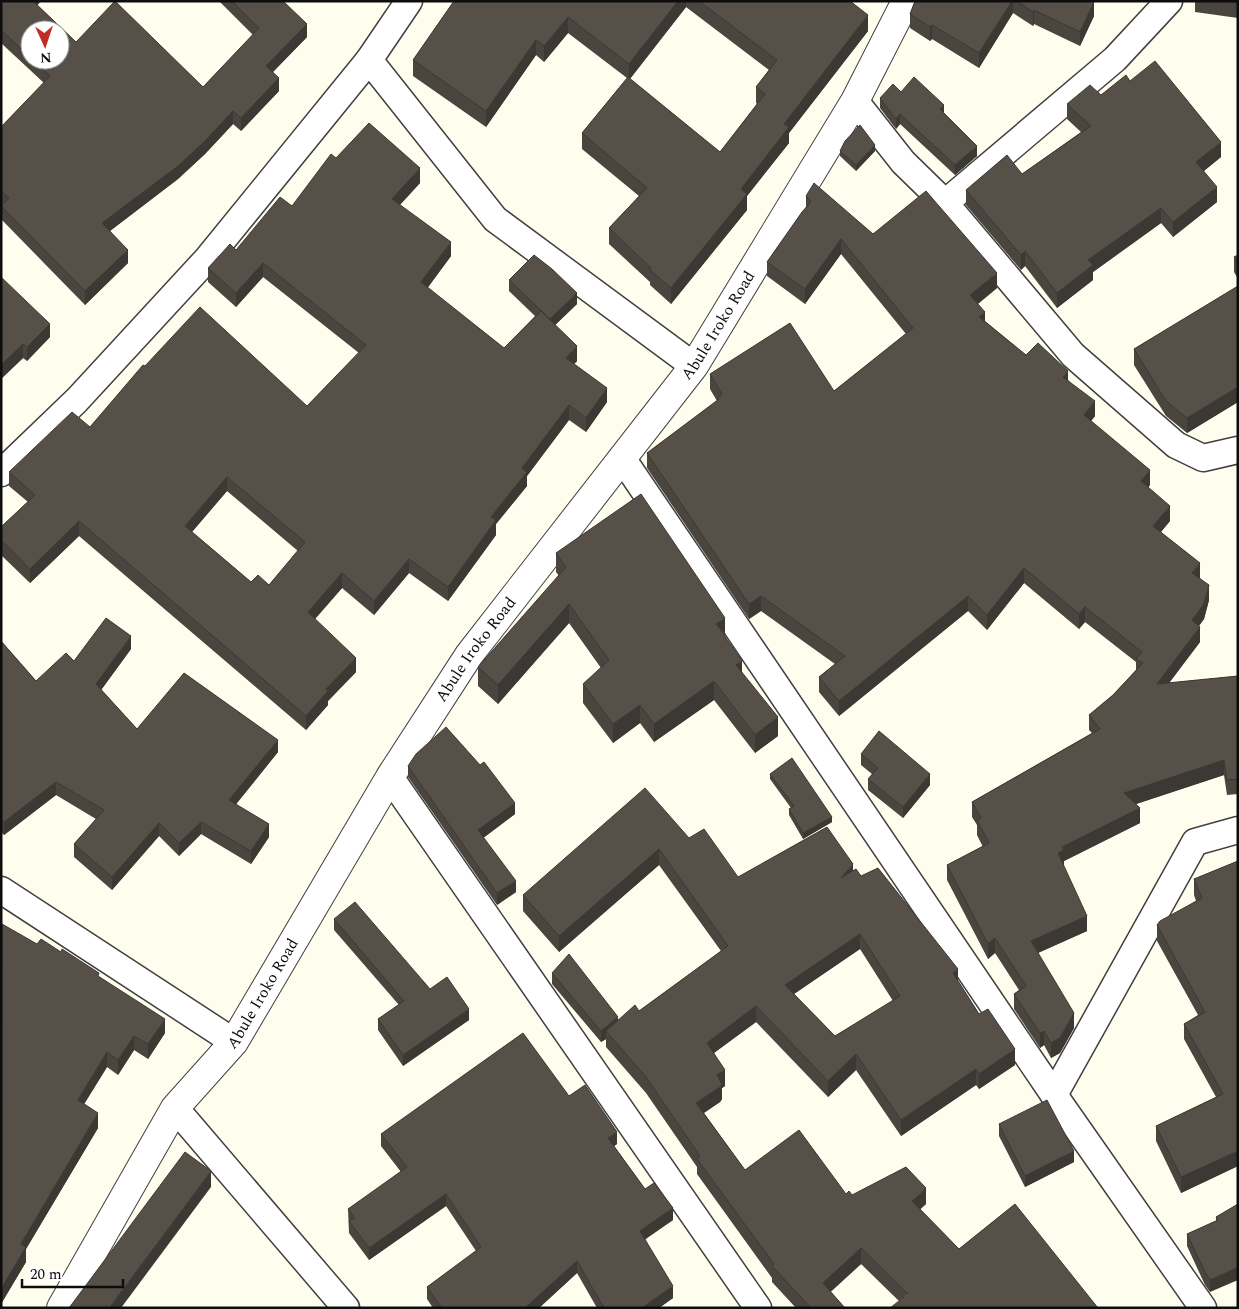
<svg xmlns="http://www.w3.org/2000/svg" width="1239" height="1309" font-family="Spectral,serif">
<rect width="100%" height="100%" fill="#fffeee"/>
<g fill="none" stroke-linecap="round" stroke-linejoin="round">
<g stroke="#404040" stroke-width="29">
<g id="minor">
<polyline points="369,60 495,219 694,366"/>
<polyline points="855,101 903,162 945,203 1073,355 1176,445 1203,458 1238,450"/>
<polyline points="945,203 1115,59 1169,1"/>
<polyline points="622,458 1054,1095 1203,1308"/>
<polyline points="1,473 77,400 208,258 369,60 409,1"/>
<polyline points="390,777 758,1308"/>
<polyline points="1,890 234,1042"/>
<polyline points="1054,1095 1195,842 1238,830"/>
<polyline points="175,1108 346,1308"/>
</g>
</g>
<g stroke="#404040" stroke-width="30">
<g id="tertiary">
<path id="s1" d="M61,1308L175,1108L234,1042L390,777L469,655L694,366L855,101L906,1"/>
</g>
</g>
<use href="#minor" stroke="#fff" stroke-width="26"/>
<use href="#tertiary" stroke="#fff" stroke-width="28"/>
</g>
<g fill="#4a453f" fill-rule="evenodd">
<path d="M1,1L38,6L76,42L203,87L253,35L219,1H283L307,37L273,72L279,91L241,131L233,124L205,154L178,179L110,231L128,263L85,305L1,219V206L2,205L1,204V127L44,83L1,43ZM30,30L60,60H30Z"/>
<path d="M454,1H850L868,31L789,133V143L747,196V210L671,304L650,285V282L609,244V228L639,196L582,149V133L627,78L568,33L544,62L536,55L486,127L413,76V60ZM686,7L769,70L756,87V103L757,104L720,152L630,79Z"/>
<polygon points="915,1 1094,1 1094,16 1080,46 1034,24 1033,26 1013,13 979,68 932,39 930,41 910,28 910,14"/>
<polygon points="1195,1 1238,1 1238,18 1195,12"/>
<polygon points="1130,81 1221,157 1204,171 1217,202 1173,237 1161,223 1093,272 1093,280 1057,308 1025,266 1021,270 966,205 966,190 1022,174 1081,132 1067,119 1067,104 1101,95"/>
<polygon points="901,92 944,113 977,156 955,175 900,124 896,129 880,108 880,98"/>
<polygon points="840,151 875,151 856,171 840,156"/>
<path d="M336,158L420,183L400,205L451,256L427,288L504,348L535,316L509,291V280L577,304L555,325L577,361L574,364L607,402L586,432L569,420L527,476V486L496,524V535L448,601L409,573L374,615L342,588L315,619L356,672L328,701V705L306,730L79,536L30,583L1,555V527L28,502L9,486V472L90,427L145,366L307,406L359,353L263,277L236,307L208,282V268L236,250L292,206ZM227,491L298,551L269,585L251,582L192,532Z"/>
<polygon points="806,196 873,234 997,288 978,304 985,321 1026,355 1068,380 1095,416 1091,421 1150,485 1148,487 1170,521 1161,532 1200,578 1209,600 1204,619 1199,626 1200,642 1169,683 1238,676 1238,794 1227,795 1224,775 1136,804 1140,823 1064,861 1064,865 1063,866 1087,931 1038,953 1074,1028 1060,1053 1051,1058 1044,1045 1040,1048 1014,1009 1014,994 1019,990 995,953 988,959 947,880 947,865 983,847 977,835 977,825 972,817 972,802 1092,733 1089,730 1089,715 1113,695 1136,670 1136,662 1085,622 1079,629 1024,583 987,630 968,611 839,716 819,692 819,677 835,664 761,611 749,619 647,468 647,453 717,401 710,389 710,374 834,391 906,334 841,254 805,304 767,276 767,262 806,207"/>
<polygon points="1238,255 1238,279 1234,272 1234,257"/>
<polygon points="1,277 50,337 27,361 23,358 1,379"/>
<polygon points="1238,286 1238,402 1187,433 1166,416 1134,365 1134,349"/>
<polygon points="556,553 725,636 742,672 778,736 755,753 714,700 654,742 640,723 613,743 583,703 583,684 601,668 569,623 498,704 478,686 478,667 559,576 556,572"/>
<polygon points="1,641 36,681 74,661 131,649 101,690 137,729 278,752 236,804 269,837 251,864 201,834 179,856 159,836 112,890 74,857 74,844 96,819 56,795 4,835 1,832"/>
<polygon points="861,754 930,785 903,818 868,790 868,779 872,774 861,765"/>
<polygon points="408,766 515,814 483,838 516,892 497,905 408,777"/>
<polygon points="770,774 832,822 803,839 789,815 789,809 791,808 770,779"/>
<path d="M689,838L738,877L853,871L861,876L958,981L979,1014L1015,1065L979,1089L976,1085L901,1136L856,1070L828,1097L756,1022L714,1053L725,1086L722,1088V1099L720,1102L704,1113L745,1170L846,1194L926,1204L920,1209L959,1249L1015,1204L899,1301L861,1264L830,1292L845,1308H796L772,1282V1278L697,1174V1167L646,1093L606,1047V1039L601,1042L552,984V973L618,1020L639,1011L721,951L659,865L559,952L523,911V895ZM860,949L893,1001L835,1036L794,994Z"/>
<polygon points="1238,861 1238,1166 1181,1193 1156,1141 1156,1126 1216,1097 1184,1039 1184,1024 1198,1015 1157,941 1157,925 1196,901 1194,895 1194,879"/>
<polygon points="334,919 430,989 469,1020 403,1066 378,1030 378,1019 399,1005 334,930"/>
<polygon points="37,944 99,977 165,1033 148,1059 134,1050 118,1075 107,1067 84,1104 98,1128 26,1249 26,1262 1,1304"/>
<polygon points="569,1096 617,1144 614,1146 645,1189 673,1220 645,1239 673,1298 659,1308 597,1308 577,1273 539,1308 433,1308 427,1299 427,1287 476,1251 446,1206 369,1260 349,1233 348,1209 401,1172 381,1146 381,1134"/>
<polygon points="999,1124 1074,1162 1025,1187 999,1136"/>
<polygon points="1238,1204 1210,1292 1205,1285 1187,1246 1187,1234 1216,1221 1216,1217"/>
</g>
<g fill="#3c3833">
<polygon points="31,1 41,1 31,13"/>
<polygon points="678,1 686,1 686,7 629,80 629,64"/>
<polygon points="1012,1 1013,1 1013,13 979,68 979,53"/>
<polygon points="1094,1 1094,16 1080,46 1080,32"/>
<polygon points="1034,10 1034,24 1033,26 1033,12"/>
<polygon points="868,15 868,31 789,133 789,143 747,196 747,210 671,304 671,288 741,189 784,124"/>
<polygon points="568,17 568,33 544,62 544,46"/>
<polygon points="307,24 307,37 266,79 266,66"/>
<polygon points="932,25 932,39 930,41 930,27"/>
<polygon points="536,40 536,55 486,127 486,111"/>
<polygon points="279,78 279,91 241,131 241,118"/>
<polygon points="944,105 944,115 940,109"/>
<polygon points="233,111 233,124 205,154 178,179 102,237 102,223"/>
<polygon points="900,114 900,124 896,129 896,119"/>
<polygon points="1221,142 1221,157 1196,177 1196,162"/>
<polygon points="875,145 875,151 856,171 856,165"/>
<polygon points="977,146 977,156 955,175 955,165"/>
<polygon points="420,168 420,183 392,213 392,199"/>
<polygon points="1217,187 1217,202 1173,237 1173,222"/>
<polygon points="1161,208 1161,223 1093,272 1093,280 1057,308 1057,293 1088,260"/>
<polygon points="841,239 841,254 805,304 805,289"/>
<polygon points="451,242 451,256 421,297 421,282"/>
<polygon points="128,250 128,263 85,305 85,291"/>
<polygon points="1025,251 1025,266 1021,270 1021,255"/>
<polygon points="263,263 263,277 236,307 236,293"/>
<polygon points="997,273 997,288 970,310 970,295"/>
<polygon points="577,293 577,304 550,330 550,319"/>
<polygon points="985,312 985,327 979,317"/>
<polygon points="50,324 50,337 27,361 27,347"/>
<polygon points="23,344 23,358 1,379 1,365"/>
<polygon points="577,346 577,361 566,372 566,358"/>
<polygon points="1068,371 1068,386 1063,377"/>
<polygon points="1238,387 1238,402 1187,433 1187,418"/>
<polygon points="607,388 607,402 586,432 586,418"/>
<polygon points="1095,401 1095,416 1084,430 1084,415"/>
<polygon points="569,405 569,420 527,476 527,486 496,524 496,535 448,601 448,587 491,517 522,468"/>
<polygon points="1150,470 1150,485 1141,496 1141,481"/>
<polygon points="227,477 227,491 185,540 185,526"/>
<polygon points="1170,506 1170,521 1153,541 1153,526"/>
<polygon points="79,521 79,536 30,583 30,569"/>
<polygon points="409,559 409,573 374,615 374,601"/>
<polygon points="1200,563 1200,578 1192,588 1192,573"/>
<polygon points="1024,568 1024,583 987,630 987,615"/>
<polygon points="342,573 342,588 308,627 308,612"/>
<polygon points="1209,585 1209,600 1204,619 1192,635 1192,620"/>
<polygon points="761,596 761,611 749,619 749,604"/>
<polygon points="968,596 968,611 839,716 839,701"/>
<polygon points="569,604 569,623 498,704 498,685"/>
<polygon points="1085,607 1085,622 1079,629 1079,614"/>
<polygon points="725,618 725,636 716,624"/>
<polygon points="1200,627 1200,642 1157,699 1157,684"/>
<polygon points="131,636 131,649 96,697 96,684"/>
<polygon points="356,658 356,672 328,701 328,705 306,730 306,716 326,689"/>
<polygon points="742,661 742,680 736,665"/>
<polygon points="714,681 714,700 654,742 654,724"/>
<polygon points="640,705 640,723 613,743 613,724"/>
<polygon points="778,717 778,736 755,753 755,735"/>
<polygon points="278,740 278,752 229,813 229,800"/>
<polygon points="1224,760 1224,775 1124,808 1124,793"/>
<polygon points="930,774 930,785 903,818 903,807"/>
<polygon points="56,782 56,795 4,835 4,822"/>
<polygon points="515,803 515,814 478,842 478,830"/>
<polygon points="1140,808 1140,823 1064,861 1064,865 1058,868 1058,853 1062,847"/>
<polygon points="832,817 832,822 803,839 803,833"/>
<polygon points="201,822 201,834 179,856 179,843"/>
<polygon points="159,823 159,836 112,890 112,877"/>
<polygon points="269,824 269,837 251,864 251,851"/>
<polygon points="659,849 659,865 559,952 559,936"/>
<polygon points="853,864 853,880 841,878"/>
<polygon points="516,881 516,892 497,905 497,893"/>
<polygon points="1087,916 1087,931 1031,956 1031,941"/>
<polygon points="860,934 860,949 785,1000 785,985"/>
<polygon points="995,938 995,953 988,959 988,944"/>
<polygon points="958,969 958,984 953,973"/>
<polygon points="756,1006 756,1022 707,1058 707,1043"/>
<polygon points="469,1009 469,1020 403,1066 403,1055"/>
<polygon points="1074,1013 1074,1028 1060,1053 1051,1058 1051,1043"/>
<polygon points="618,1017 618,1028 606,1031 606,1039 601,1042 601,1031"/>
<polygon points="165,1019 165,1033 148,1059 148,1044"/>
<polygon points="1044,1031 1044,1045 1040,1048 1040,1033"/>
<polygon points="134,1036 134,1050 118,1075 118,1060"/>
<polygon points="1015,1049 1015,1065 979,1089 979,1074"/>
<polygon points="107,1052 107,1067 78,1114 78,1100"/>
<polygon points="856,1054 856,1070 828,1097 828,1081"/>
<polygon points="976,1069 976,1085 901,1136 901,1120"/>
<polygon points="725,1070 725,1086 722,1088 722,1099 720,1102 696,1118 696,1103 717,1075"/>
<polygon points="98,1113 98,1128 26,1249 26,1262 1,1304 1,1289 21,1244"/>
<polygon points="617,1132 617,1144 608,1150 608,1138"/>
<polygon points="1074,1151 1074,1162 1025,1187 1025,1176"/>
<polygon points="1238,1151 1238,1166 1181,1193 1181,1177"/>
<polygon points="211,1171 211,1187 121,1308 109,1308"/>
<polygon points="926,1188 926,1204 912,1217 912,1201"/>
<polygon points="446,1194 446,1206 369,1260 369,1248"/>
<polygon points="673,1208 673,1220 640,1243 640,1231"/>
<polygon points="861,1248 861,1264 823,1299 823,1283"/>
<polygon points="577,1261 577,1273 539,1308 525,1308"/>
<polygon points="1238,1267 1238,1280 1210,1292 1210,1280"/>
<polygon points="673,1286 673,1298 659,1308 642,1308"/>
</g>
<g fill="#565049" stroke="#3c3833" fill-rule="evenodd">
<polygon points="1,1 33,1 76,42 115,1 203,87 259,28 232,1 283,1 307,24 266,66 279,78 241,118 233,111 205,141 178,166 102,223 128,250 85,291 1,206 9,198 1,191 1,127 50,76 33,60 60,60 60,30 30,30 30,57 1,30"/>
<polygon points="454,1 678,1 629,64 568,17 544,46 536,40 486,111 413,60"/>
<polygon points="699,1 850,1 868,15 784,124 789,127 741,189 747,194 671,288 650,270 651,268 609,228 647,188 582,133 628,77 720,152 765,94 756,87 777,60"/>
<polygon points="915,1 1012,1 979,53 932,25 930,27 910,14"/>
<polygon points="1017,1 1093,1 1094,2 1080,32 1034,10 1033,12"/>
<polygon points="1225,1 1238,1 1238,3"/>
<polygon points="1155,61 1221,142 1196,162 1217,187 1173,222 1161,208 1088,260 1093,265 1057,293 1025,251 1021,255 966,190 1007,155 1022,174 1091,126 1067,104 1090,85 1101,95 1126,75 1130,81"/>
<polygon points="914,77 944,105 940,109 977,146 955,165 900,114 896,119 880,98 893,84 901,92"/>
<path d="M369,123L420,168L392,199L451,242L421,282L504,348L541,311L577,346L566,358L607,388L586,418L569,405L522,468L527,472L491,517L496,520L448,587L409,559L374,601L342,573L308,612L356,658L326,689L328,691L306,716L79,521L30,569L1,540V527L35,495L9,472L72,412L90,427L143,365L145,366L200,307L307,406L366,345L263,263L236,293L208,268L230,244L236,250L280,197L292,206L331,154L336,158ZM227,477L305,542L269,585L258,575L251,582L185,526Z"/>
<polygon points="860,125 875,145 856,165 840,151 845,141"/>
<polygon points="814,183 873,234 926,191 997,273 970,295 985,312 979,317 1026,355 1038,343 1068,371 1063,377 1095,401 1084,415 1150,470 1141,481 1170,506 1153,526 1200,563 1192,573 1209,585 1204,604 1192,620 1200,627 1157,684 1238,676 1238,779 1227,780 1224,760 1124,793 1140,808 1062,847 1064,850 1058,853 1087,916 1031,941 1074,1013 1060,1038 1051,1043 1044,1031 1040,1033 1014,994 1026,986 995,938 988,944 947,865 989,843 977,820 981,818 972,802 1100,729 1089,715 1113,695 1143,663 1136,659 1142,652 1085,607 1079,614 1024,568 987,615 968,596 839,701 819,677 845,656 761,596 749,604 647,453 719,399 718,398 722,394 710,374 790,323 834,391 913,328 841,239 805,289 767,262 802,212 811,202 806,196"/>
<polygon points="534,255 552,269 577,293 550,319 509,280"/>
<polygon points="1238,255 1238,264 1234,257"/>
<polygon points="1,277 50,324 27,347 23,344 1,365"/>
<polygon points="1238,286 1238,387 1187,418 1166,401 1134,349"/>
<polygon points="641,494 725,618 716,624 742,661 736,665 778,717 755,735 714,681 654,724 640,705 613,724 583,684 609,660 569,604 498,685 478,667 566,567 556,553"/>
<polygon points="106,618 131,636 96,684 137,729 184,673 278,740 229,800 269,824 251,851 201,822 179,843 159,823 112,877 74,844 104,810 56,782 4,822 1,819 1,641 36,681 66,653 74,661"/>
<polygon points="446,727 480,765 484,762 515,803 478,830 516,881 497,893 408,766 416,754"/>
<polygon points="879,731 930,774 903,807 868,779 878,768 861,754"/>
<polygon points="792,758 832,817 803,833 789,809 794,806 770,774"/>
<path d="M645,788L689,838L704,829L738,877L827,827L853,864L841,878L856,869L861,876L878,868L958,969L953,973L979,1014L988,1009L1015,1049L979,1074L976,1069L901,1120L856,1054L828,1081L756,1006L707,1043L725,1070L717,1075L722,1084L720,1087L696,1103L745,1170L799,1130L846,1194L849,1191L852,1195L906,1167L926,1188L912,1201L959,1249L1015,1204L1098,1308H890L908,1294L861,1248L823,1283L845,1308H811L772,1266L774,1264L697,1159L700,1156L646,1077L606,1031L635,1005L639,1011L728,946L659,849L559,936L523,895ZM860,934L900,996L835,1036L785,985Z"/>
<polygon points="1238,861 1238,1151 1181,1177 1156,1126 1223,1094 1184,1024 1205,1012 1157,925 1160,921 1202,898 1194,879"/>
<polygon points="355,902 430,989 447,977 469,1009 403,1055 378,1019 404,1001 334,919"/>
<polygon points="2,924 37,944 41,939 61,952 62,949 99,973 98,976 165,1019 148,1044 134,1036 118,1060 107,1052 78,1100 98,1113 21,1244 26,1247 1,1289"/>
<polygon points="569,954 618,1017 601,1031 552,973"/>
<polygon points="523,1033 569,1096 585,1085 617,1132 608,1138 645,1189 654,1183 673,1208 640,1231 673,1286 642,1308 604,1308 577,1261 525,1308 442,1308 427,1287 481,1247 446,1194 369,1248 349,1221 355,1218 348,1209 407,1167 381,1134"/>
<polygon points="1047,1100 1074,1151 1025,1176 999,1124"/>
<polygon points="185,1152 211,1171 109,1308 69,1308"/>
<polygon points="1238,1204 1238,1267 1210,1280 1205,1272 1187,1234 1218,1220 1216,1217"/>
</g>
<g text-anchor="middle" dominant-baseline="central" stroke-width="5" stroke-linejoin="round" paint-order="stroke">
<g font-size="16" fill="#0d0d0d" stroke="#fff">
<text stroke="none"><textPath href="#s1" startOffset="1185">Abule Iroko Road</textPath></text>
<text stroke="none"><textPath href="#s1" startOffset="780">Abule Iroko Road</textPath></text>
<text stroke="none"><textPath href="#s1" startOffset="375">Abule Iroko Road</textPath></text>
</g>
</g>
<rect width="1239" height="1309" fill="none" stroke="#0d0d0d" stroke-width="5"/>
<g transform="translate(45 45) rotate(177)"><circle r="24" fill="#ffffff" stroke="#9e9e9e"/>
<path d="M0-4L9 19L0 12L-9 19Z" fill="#c22d21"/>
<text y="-8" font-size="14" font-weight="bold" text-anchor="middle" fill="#0d0d0d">N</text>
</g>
<path d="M22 1279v8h101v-8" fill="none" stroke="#0d0d0d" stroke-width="2.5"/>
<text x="30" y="1279" font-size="15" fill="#0d0d0d" stroke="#ffffff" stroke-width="4" paint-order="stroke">20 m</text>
</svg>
